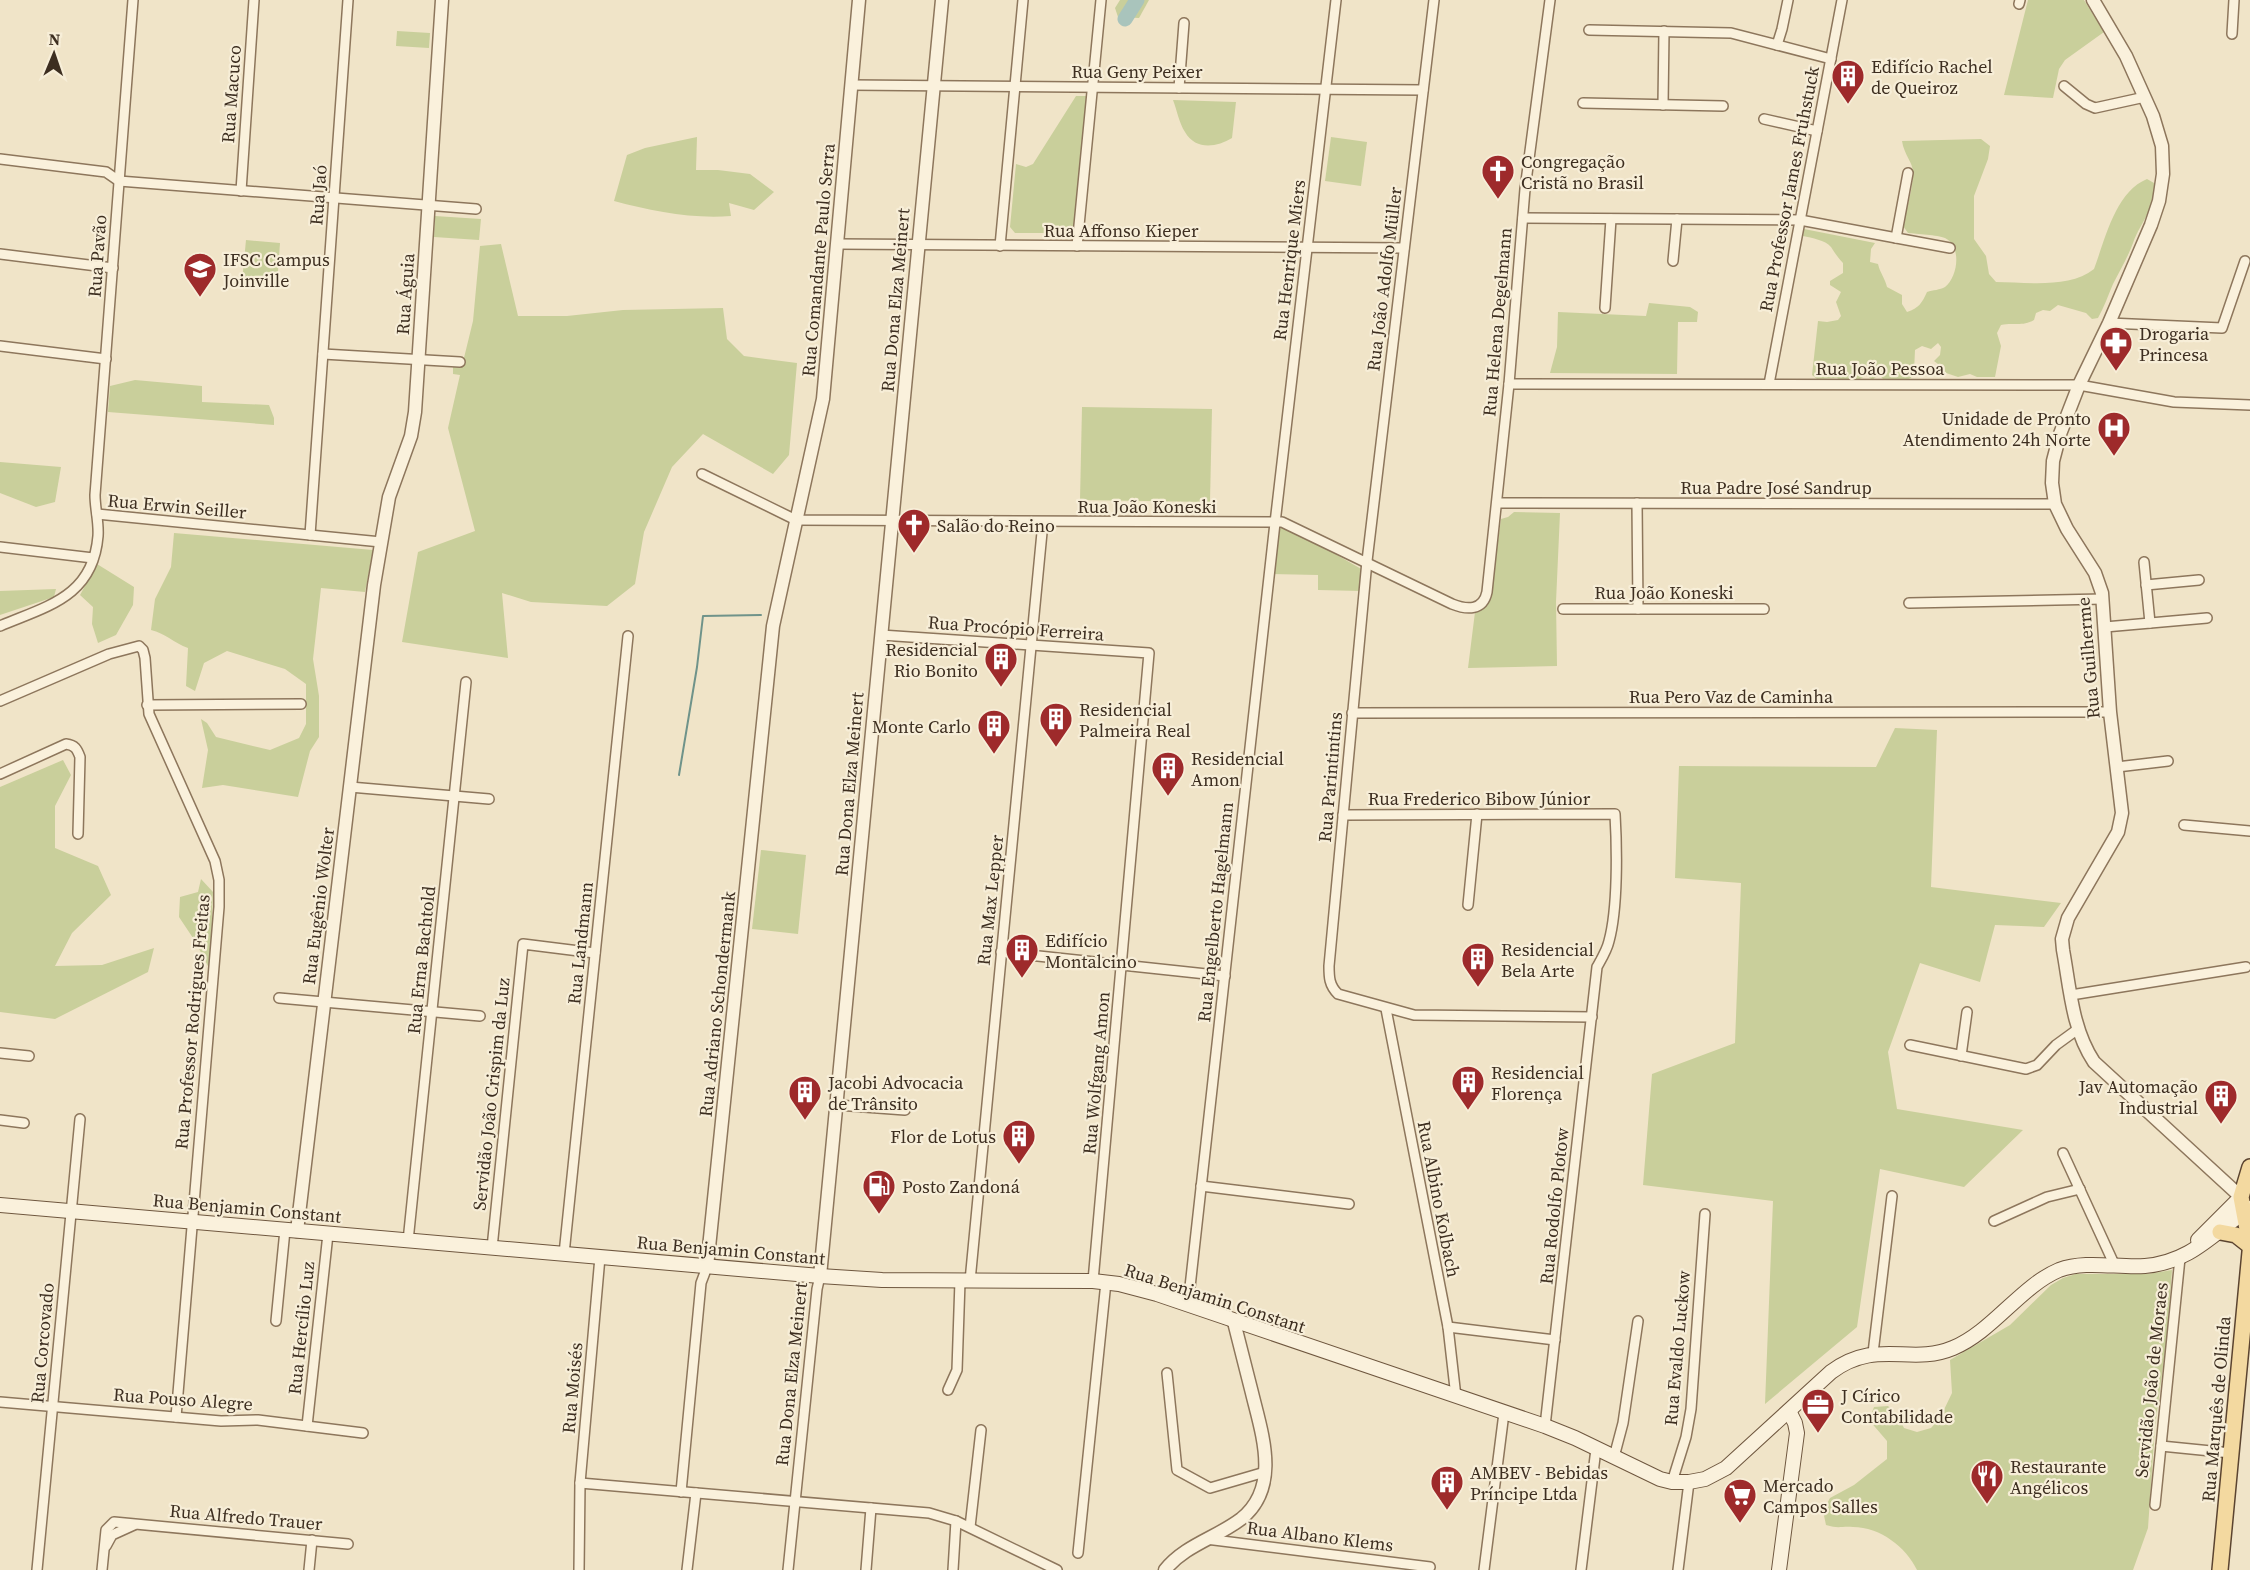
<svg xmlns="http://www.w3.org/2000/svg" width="2250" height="1570" font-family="'Source Serif 4',serif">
<rect width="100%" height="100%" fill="#f0e4c8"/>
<g fill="#c9cf9b">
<polygon points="1120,0 1149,0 1139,18 1118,17 1115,8"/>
<polygon points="2028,0 2084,0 2104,32 2065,60 2059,69 2053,98 2004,95"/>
<polygon points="397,31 430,33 429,48 396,46"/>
<polygon points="1076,96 1087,96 1092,101 1077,233 1015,233 1010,227 1016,164 1026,167 1033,164"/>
<path d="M1173,100L1236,102L1232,138C1217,147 1196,151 1185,132C1179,123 1177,110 1173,100Z"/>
<path d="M697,137L696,170H718L750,174L774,192L754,210L729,203L731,216C691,219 652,211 614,201L627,155L645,148Z"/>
<polygon points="1331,137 1367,142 1361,186 1325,181"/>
<path d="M1981,139L1990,146L1988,159L1974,196V239L1986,256L1989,274L1996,282C2026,282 2069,289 2094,269C2105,240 2115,192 2147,179L2154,183C2155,211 2142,219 2133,243C2128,257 2120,270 2113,284C2108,296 2104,307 2098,318L2092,319L2086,313L2058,305L2050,311L2043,310L2036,313L2034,320C2022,327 2013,322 2001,325L1997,333L2001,346L1995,377H1977L1970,374L1958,377L1940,371L1938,364L1934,361L1940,355L1941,347L1938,343L1931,349L1922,346L1915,350L1914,372L1911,378L1906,380L1883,379L1879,375L1872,380L1867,375L1851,384L1844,383L1837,378L1817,379L1812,375L1818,321L1827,322L1838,320L1841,316L1836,302L1841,292L1830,285V281L1843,273V263C1838,258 1835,253 1831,247C1825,240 1812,238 1803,236L1804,229L1875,243L1871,249L1870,262L1878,264C1880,273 1885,278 1887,287L1902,295V304L1907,312C1919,308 1922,303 1927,292C1933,290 1940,290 1945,287C1958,277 1962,246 1945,238C1938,235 1916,234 1908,233L1903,226C1906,209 1913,190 1913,173C1913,162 1904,155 1902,141Z"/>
<polygon points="435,216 481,219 479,240 434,237"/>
<polygon points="246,240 280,243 277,285 242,282"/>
<polygon points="501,244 518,316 567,316 623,310 723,308 727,339 744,356 797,363 789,455 773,474 703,434 672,467 644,532 635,584 607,606 531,602 502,593 508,658 402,642 418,552 475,531 448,428 460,375 453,374 453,366 462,366 473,321 480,246"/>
<polygon points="1649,303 1690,307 1698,312 1697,322 1678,322 1677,374 1550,373 1557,347 1558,312 1646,316"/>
<polygon points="135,380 202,386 202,402 269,405 274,418 274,425 108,412 110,386"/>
<polygon points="1082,407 1212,409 1210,502 1080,500"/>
<polygon points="0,462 61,467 55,502 36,507 0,493"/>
<polygon points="1514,512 1560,513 1556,602 1557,666 1468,668 1475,612 1487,603 1491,592 1501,519 1508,517"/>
<polygon points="1284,526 1290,528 1363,570 1361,591 1318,590 1318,575 1271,574 1276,531"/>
<path d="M174,533L373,550L365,592L321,588L313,659L319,696V737L310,751L298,797L223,785L202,788L208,750L201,719L207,723L216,737L270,750L299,738L306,724V684L285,669L227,651L204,663L195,691L186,686L188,648C174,643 165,633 151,630L155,599L171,567Z"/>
<polygon points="97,564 134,587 133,605 116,635 98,643 92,624 93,607 80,595"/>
<polygon points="56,589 54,597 0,615 0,591"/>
<polygon points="1895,728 1937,730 1931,887 2061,903 2044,927 1995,925 1980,982 1920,963 1888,1052 1897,1109 2023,1130 1964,1187 1880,1169 1857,1327 1765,1404 1773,1201 1643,1185 1652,1074 1735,1043 1741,883 1675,878 1679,766 1876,767"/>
<polygon points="63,760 71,775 55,806 55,848 98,866 111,895 72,933 55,966 102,965 154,948 148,972 55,1019 0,1012 0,787"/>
<polygon points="761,850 806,855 798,934 752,929"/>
<polygon points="201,879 213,892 210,970 195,941 179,917 180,897 198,892"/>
<path d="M2172,1270L2167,1336L2155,1427L2148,1528L2133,1570H1917C1906,1547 1880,1527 1853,1527C1841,1526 1839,1529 1826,1525L1823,1511L1830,1498L1854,1485L1887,1459V1441L1869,1420L1874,1407L1888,1406L1898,1416L1904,1428L1917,1432L1931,1428L1940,1418L1952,1393L1950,1360L2010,1325L2051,1285L2063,1278L2076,1274H2148Z"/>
</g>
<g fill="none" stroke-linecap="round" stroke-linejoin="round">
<polyline stroke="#6f938a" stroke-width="2" points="679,775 697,667 703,616 761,615"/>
<polyline stroke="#a9c4bc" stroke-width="15" points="1125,19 1137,0"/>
<g stroke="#8d765c" stroke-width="12">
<g id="minor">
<path d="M1434,0L1367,561L1329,966C1329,977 1329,985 1338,994L1414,1015L1592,1017"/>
<polyline points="2019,4 2020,0"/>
<polyline points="1589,30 1731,33 1831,59"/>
<polyline points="2232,34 2234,0"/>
<polyline points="1777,45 1782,29 1788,0"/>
<polyline points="851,85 1423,90"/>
<polyline points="2064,86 2086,104 2095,108 2145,97"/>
<polyline points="1179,88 1184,23"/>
<polyline points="1583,103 1723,106"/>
<polyline points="1663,105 1664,31"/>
<polyline points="1764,119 1817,131"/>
<polyline points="0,159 106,172 119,181 476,209"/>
<polyline points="241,191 254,0"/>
<polyline points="1523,218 1800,220 1950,248"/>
<polyline points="1896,238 1908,173"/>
<polyline points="837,244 1404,248"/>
<polyline points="1000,246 1023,0"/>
<polyline points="1077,246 1101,0"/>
<polyline points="0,254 113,268"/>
<polyline points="1673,261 1677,219"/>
<polyline points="1605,308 1611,219"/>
<polyline points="2109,323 2222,328 2245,261"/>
<polyline points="0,346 106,359"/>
<polyline points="323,354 460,362"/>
<polyline points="1509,384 2079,385 2174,402 2250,405"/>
<polyline points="1769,384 1842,0"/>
<path d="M702,474L796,520L1282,522L1452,604C1467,610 1483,611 1487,592L1509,384L1525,189L1550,0"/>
<polyline points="1497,503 2055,504"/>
<polyline points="1637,503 1638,609"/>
<polyline points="97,514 381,542"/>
<polyline points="310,535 348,0"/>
<polyline points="0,547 93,558"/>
<polyline points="2144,562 2150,623"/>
<polyline points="2146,585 2199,580"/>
<polyline points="1909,603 2103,599"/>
<polyline points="1563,609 1764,609"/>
<path d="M0,626C47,606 93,597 98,536C99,522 95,509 95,495L133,0"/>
<polyline points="2105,627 2207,618"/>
<polyline points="881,635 1149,653 1093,1281"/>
<polyline points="0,701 109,654 139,646 143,650 145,658 149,714 215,861 219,880 219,907 176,1417"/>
<polyline points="147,705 301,704"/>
<polyline points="1352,713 2110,712"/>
<polyline points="2117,767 2168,761"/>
<path d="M0,774L66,744C75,745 77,749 80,757L78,834"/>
<polyline points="350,787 489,799"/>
<path d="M1343,815L1615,814C1617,848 1618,908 1609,941C1607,950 1602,958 1597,967L1545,1426"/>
<polyline points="2184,825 2250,831"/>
<polyline points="1468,905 1477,814"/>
<polyline points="1001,952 1225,976"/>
<polyline points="2071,995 2246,967"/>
<polyline points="279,998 480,1016"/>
<polyline points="1386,1009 1448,1327 1456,1397"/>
<polyline points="1910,1045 2026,1069 2037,1065 2056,1045 2078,1029"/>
<polyline points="0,1053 29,1056"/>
<polyline points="1961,1056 1967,1012"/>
<polyline points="837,1105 905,1110"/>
<polyline points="0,1120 24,1123"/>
<polyline points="2063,1153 2115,1266"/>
<polyline points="1201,1186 1349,1204"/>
<polyline points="1994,1221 2047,1197 2080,1189"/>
<polyline points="408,1241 466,682"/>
<polyline points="492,1248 523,944 595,953"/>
<polyline points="564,1254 628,636"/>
<polyline points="970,1281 1043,522"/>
<polyline points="1188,1305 1275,523 1336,0"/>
<polyline points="276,1321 285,1230"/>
<polyline points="1448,1327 1555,1340"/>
<polyline points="1873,1353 1892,1196"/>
<polyline points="1167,1373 1177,1470 1210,1488 1265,1472"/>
<polyline points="948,1390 957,1370 960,1281"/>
<polyline points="0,1402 221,1421 258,1420 363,1433"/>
<polyline points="307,1426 328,1234"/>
<polyline points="2161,1446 2231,1453"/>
<polyline points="1614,1457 1623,1423 1638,1321"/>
<polyline points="1672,1482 1686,1437 1691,1409 1705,1214"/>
<polyline points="580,1483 929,1513 956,1521 1057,1570"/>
<polyline points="681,1492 701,1283 707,1267"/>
<polyline points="2155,1505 2180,1258"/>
<polyline points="970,1527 981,1430"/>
<polyline points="1206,1539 1430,1567"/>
<polyline points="106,1546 112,1535 134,1525"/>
<polyline points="1078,1553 1106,1282"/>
<polyline points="37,1570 80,1119"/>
<polyline points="102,1570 106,1530 114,1522 348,1544"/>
<polyline points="309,1570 312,1540"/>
<polyline points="579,1570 580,1483 600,1257"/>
<polyline points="687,1570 696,1493"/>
<polyline points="788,1570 817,1289 820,1276"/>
<polyline points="866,1570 871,1508"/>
<polyline points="953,1570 956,1521"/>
<polyline points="1484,1570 1504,1413"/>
<polyline points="1581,1570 1596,1449"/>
<polyline points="1678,1570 1689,1482"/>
</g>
</g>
<g stroke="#8d765c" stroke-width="15">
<g id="tertiary">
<path d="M2093,0L2126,56L2153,116L2162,146L2163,174L2159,201L2151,225L2109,323L2079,385L2060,434L2053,461L2052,483L2055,504L2067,529L2095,573L2102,593L2110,712L2122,813L2118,832L2068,918L2062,939L2063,950C2070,988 2072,1029 2094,1062L2241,1197"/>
<polyline points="297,1231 374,585 389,497 411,436 415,412 442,0"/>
<polyline points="707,1267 773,626 823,399 859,0"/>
<polyline points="820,1276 942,0"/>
<path d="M1165,1570C1185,1545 1216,1538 1241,1519C1281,1487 1262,1434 1252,1393C1246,1370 1240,1346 1234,1322"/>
</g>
</g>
<g stroke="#6f573f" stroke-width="16">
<g id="secondary">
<path d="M0,1205L820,1276L882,1280L1093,1281L1119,1284L1157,1294L1545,1426L1575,1438L1660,1479L1672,1482H1689L1705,1479L1726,1468L1831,1372C1877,1338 1910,1366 1953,1348C1992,1332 2021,1286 2059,1270C2086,1260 2117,1268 2145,1266C2192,1262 2214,1232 2250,1208"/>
<polyline points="2198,1240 2241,1197"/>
<polyline points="1779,1570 1797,1433 1795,1423 1789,1411"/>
</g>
</g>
<g stroke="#5b4430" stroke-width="18">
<g id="primary">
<polyline points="2250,1167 2241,1197 2250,1245"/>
<polyline points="2220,1232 2236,1235 2250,1246"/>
<polyline points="2220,1570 2250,1252"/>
</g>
</g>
<use href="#minor" stroke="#faf1dc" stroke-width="9"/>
<use href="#tertiary" stroke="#faf1dc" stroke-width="12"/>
<use href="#secondary" stroke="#faf1dc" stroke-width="14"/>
<use href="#primary" stroke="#f3d9a0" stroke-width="15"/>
</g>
<defs>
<g id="building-pin" transform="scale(1.725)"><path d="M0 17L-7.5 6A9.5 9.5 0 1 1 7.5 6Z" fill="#9e2a2b" stroke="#f7eed8"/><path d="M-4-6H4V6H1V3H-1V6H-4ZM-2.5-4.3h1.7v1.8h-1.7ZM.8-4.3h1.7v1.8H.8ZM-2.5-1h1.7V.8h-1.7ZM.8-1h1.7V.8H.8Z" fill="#fff"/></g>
<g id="church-pin" transform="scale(1.725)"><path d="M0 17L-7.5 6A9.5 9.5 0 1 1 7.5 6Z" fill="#9e2a2b" stroke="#f7eed8"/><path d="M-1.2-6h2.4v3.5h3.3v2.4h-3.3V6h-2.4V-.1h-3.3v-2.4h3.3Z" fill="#fff"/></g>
<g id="university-pin" transform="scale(1.725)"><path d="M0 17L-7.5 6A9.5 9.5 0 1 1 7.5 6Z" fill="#9e2a2b" stroke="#f7eed8"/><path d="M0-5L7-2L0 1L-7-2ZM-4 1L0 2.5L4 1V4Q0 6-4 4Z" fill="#fff"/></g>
<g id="pharmacy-pin" transform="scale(1.725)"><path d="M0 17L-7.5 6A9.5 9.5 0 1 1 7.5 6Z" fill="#9e2a2b" stroke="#f7eed8"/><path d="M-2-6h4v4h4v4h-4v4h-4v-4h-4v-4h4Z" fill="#fff"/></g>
<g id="hospital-pin" transform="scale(1.725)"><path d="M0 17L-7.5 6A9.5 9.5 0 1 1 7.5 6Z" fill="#9e2a2b" stroke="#f7eed8"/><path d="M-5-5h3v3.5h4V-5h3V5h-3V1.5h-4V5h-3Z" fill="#fff"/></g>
<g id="fuel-pin" transform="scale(1.725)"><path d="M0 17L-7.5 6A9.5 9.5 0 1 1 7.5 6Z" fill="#9e2a2b" stroke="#f7eed8"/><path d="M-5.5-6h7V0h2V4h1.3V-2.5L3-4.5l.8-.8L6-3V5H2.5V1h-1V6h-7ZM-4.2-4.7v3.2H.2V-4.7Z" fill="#fff"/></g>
<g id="office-pin" transform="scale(1.725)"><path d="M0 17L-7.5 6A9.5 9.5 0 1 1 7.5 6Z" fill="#9e2a2b" stroke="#f7eed8"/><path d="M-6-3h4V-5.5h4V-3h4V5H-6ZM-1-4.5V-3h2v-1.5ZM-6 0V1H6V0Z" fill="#fff"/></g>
<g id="restaurant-pin" transform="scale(1.725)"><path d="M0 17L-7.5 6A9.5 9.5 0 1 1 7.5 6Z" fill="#9e2a2b" stroke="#f7eed8"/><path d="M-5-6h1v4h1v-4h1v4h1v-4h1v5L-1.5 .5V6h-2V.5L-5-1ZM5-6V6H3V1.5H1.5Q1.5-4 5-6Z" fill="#fff"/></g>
<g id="supermarket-pin" transform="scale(1.725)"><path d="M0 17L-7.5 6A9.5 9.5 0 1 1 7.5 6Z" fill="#9e2a2b" stroke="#f7eed8"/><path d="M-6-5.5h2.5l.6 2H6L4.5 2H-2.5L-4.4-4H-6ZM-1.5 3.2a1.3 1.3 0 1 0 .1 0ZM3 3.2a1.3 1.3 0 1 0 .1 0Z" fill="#fff"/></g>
</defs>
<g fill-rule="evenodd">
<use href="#building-pin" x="1848" y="76"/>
<use href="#church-pin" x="1498" y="171"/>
<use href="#university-pin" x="200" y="269"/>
<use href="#pharmacy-pin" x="2116" y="343"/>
<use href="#hospital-pin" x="2114" y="428"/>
<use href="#church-pin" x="914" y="525"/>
<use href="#building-pin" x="1001" y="659"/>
<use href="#building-pin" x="1056" y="719"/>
<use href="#building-pin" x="994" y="726"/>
<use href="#building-pin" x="1168" y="768"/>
<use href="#building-pin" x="1022" y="950"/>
<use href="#building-pin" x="1478" y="959"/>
<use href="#building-pin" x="1468" y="1082"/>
<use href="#building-pin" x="805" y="1092"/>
<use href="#building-pin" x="2221" y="1096"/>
<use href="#building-pin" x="1019" y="1136"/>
<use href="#fuel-pin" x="879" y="1186"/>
<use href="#office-pin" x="1818" y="1405"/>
<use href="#restaurant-pin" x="1987" y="1476"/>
<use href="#building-pin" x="1447" y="1482"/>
<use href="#supermarket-pin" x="1740" y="1495"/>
</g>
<g text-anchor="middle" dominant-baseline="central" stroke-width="4.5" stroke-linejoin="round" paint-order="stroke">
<g font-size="18" fill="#3d2e20" stroke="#f7eed8" text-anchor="start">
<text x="1871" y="66">Edifício Rachel<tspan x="1871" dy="21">de Queiroz</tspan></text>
<text x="1521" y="161">Congregação<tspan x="1521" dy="21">Cristã no Brasil</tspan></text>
<text x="223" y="259">IFSC Campus<tspan x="223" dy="21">Joinville</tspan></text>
<text x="2139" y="333">Drogaria<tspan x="2139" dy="21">Princesa</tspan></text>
<text x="2091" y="418" text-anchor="end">Unidade de Pronto<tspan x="2091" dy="21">Atendimento 24h Norte</tspan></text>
<text x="937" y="525">Salão do Reino</text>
<text x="978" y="649" text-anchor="end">Residencial<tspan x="978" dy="21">Rio Bonito</tspan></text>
<text x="1079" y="709">Residencial<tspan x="1079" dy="21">Palmeira Real</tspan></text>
<text x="971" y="726" text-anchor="end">Monte Carlo</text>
<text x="1191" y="758">Residencial<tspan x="1191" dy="21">Amon</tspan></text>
<text x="1045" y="940">Edifício<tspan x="1045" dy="21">Montalcino</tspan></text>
<text x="1501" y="949">Residencial<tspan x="1501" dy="21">Bela Arte</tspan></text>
<text x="1491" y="1072">Residencial<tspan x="1491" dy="21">Florença</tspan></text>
<text x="828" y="1082">Jacobi Advocacia<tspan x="828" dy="21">de Trânsito</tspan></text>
<text x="2198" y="1086" text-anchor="end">Jav Automação<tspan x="2198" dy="21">Industrial</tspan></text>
<text x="996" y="1136" text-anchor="end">Flor de Lotus</text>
<text x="902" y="1186">Posto Zandoná</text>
<text x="1841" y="1395">J Círico<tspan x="1841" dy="21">Contabilidade</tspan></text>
<text x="2010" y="1466">Restaurante<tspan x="2010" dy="21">Angélicos</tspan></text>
<text x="1470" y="1472">AMBEV - Bebidas<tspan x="1470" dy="21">Príncipe Ltda</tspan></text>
<text x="1763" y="1485">Mercado<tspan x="1763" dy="21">Campos Salles</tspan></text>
</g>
<g font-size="18" fill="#3d2e20" stroke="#f7eed8">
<text x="1137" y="71">Rua Geny Peixer</text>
<text transform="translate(231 94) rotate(-86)">Rua Macuco</text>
<text transform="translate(1789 189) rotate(-79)">Rua Professor James Fruhstuck</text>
<text transform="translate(318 195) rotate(-86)">Rua Jaó</text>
<text x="1121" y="230">Rua Affonso Kieper</text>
<text transform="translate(97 256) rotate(-86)">Rua Pavão</text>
<text transform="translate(818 260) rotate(-85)">Rua Comandante Paulo Serra</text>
<text transform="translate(1289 260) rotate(-83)">Rua Henrique Miers</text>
<text transform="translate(1384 279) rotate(-83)">Rua João Adolfo Müller</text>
<text transform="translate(405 294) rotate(-86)">Rua Águia</text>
<text transform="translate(895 300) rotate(-85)">Rua Dona Elza Meinert</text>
<text transform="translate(1497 322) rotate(-85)">Rua Helena Degelmann</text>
<text x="1880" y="368">Rua João Pessoa</text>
<text x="1776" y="487">Rua Padre José Sandrup</text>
<text transform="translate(177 506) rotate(5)">Rua Erwin Seiller</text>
<text x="1147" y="506">Rua João Koneski</text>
<text x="1664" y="592">Rua João Koneski</text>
<text transform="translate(1016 628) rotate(4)">Rua Procópio Ferreira</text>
<text transform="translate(2088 658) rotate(-95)">Rua Guilherme</text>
<text x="1731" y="696">Rua Pero Vaz de Caminha</text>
<text transform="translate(1330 777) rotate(-85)">Rua Parintintins</text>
<text transform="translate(849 784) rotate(-85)">Rua Dona Elza Meinert</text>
<text x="1479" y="798">Rua Frederico Bibow Júnior</text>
<text transform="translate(990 900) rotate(-84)">Rua Max Lepper</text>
<text transform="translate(318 906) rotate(-83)">Rua Eugênio Wolter</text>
<text transform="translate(1215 912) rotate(-84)">Rua Engelberto Hagelmann</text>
<text transform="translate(580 943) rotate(-84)">Rua Landmann</text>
<text transform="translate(421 960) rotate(-84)">Rua Erna Bachtold</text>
<text transform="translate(717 1004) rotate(-84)">Rua Adriano Schondermank</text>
<text transform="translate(192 1022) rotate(-85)">Rua Professor Rodrigues Freitas</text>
<text transform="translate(1096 1073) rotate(-85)">Rua Wolfgang Amon</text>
<text transform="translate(491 1094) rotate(-84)">Servidão João Crispim da Luz</text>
<text transform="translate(1439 1199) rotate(79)">Rua Albino Kolbach</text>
<text transform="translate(1554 1206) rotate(-84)">Rua Rodolfo Plotow</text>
<text transform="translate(247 1208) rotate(5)">Rua Benjamin Constant</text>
<text transform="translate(731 1250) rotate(5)">Rua Benjamin Constant</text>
<text transform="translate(1215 1298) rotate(18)">Rua Benjamin Constant</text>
<text transform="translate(301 1328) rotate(-84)">Rua Hercílio Luz</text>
<text transform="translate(42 1343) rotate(-85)">Rua Corcovado</text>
<text transform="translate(1677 1348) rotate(-85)">Rua Evaldo Luckow</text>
<text transform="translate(791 1374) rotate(-84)">Rua Dona Elza Meinert</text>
<text transform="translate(2151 1380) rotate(-84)">Servidão João de Moraes</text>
<text transform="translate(572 1388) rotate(-85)">Rua Moisés</text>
<text transform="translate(183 1399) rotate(4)">Rua Pouso Alegre</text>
<text transform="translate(2216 1409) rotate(-85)">Rua Marquês de Olinda</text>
<text transform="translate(246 1517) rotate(5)">Rua Alfredo Trauer</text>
<text transform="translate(1320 1536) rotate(7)">Rua Albano Klems</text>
</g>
</g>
<g transform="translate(54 54) rotate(2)" stroke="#f7eed8" stroke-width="4.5" paint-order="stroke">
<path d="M0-4.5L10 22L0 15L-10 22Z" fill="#3d2e20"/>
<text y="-9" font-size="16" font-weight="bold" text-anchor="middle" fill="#3d2e20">N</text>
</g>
</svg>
